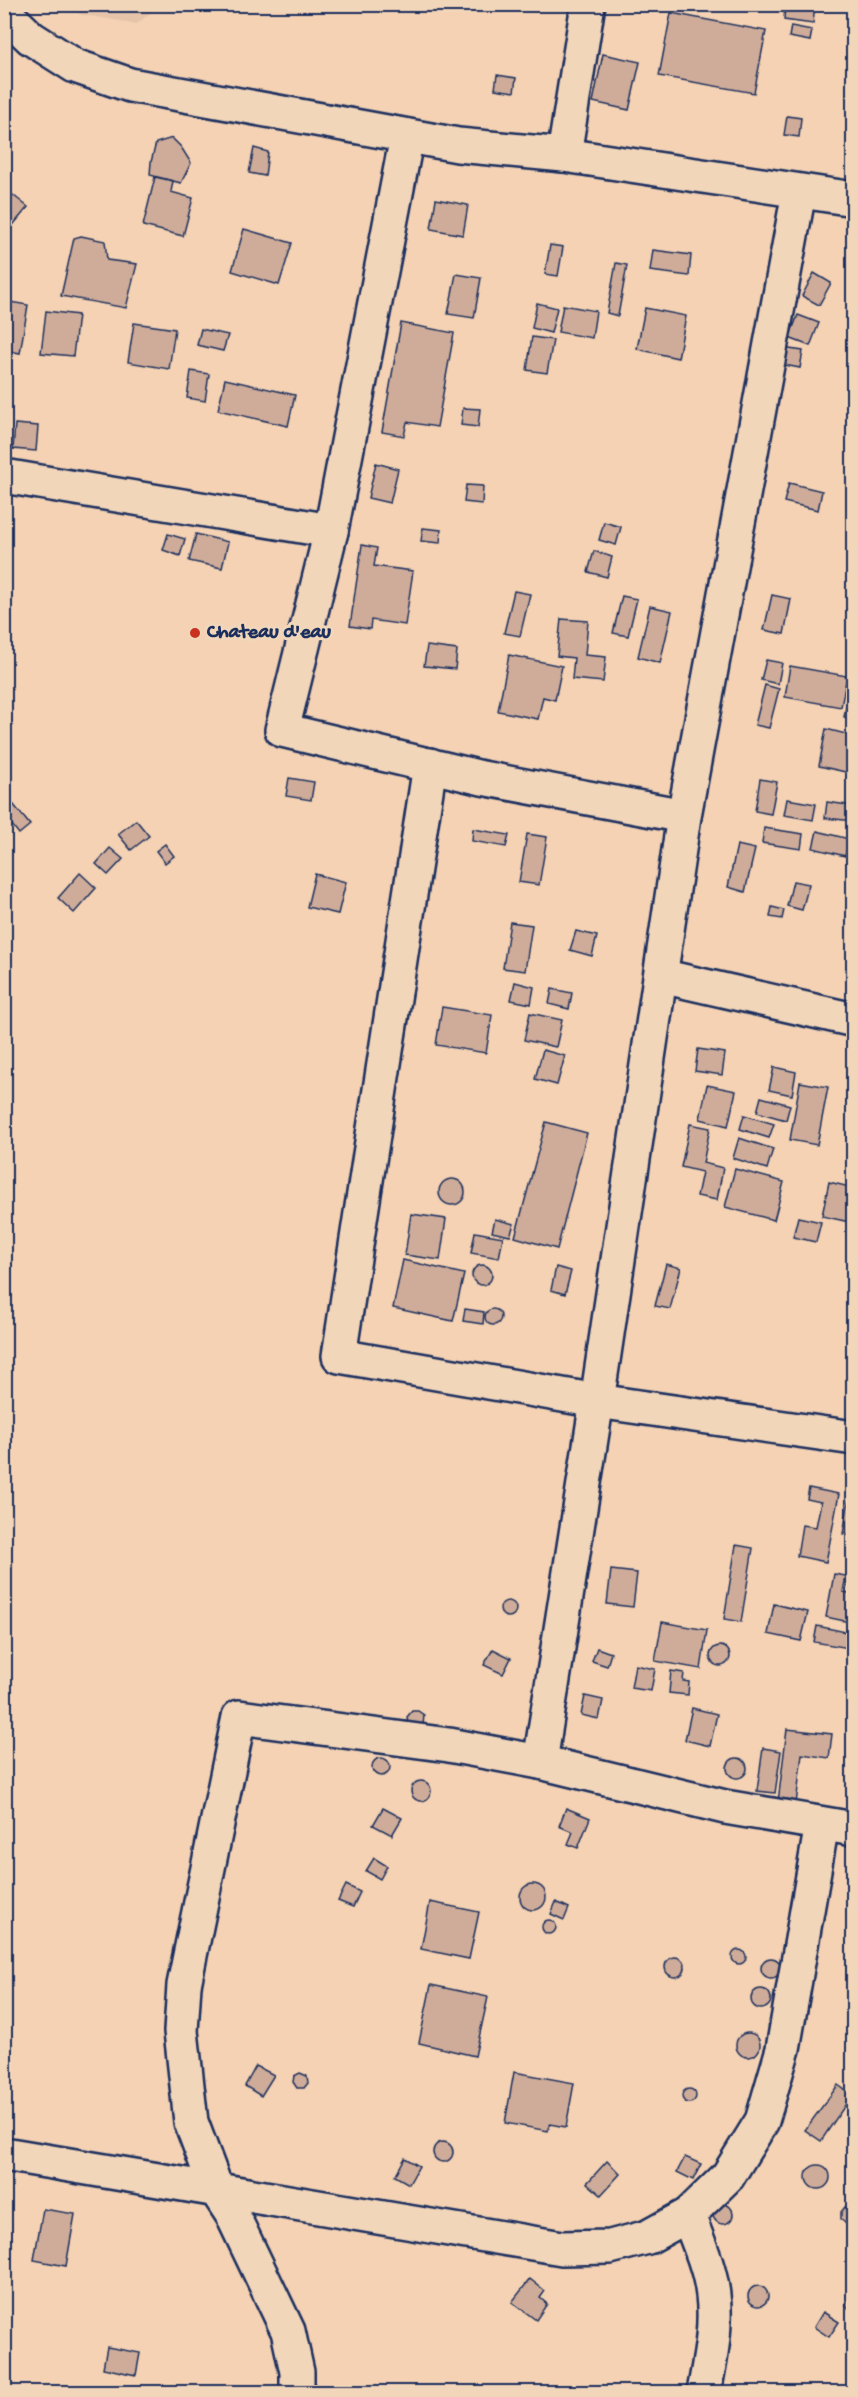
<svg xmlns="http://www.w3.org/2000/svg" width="858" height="2397" font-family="'Gochi Hand',sans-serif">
<rect width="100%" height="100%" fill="#f4d2b3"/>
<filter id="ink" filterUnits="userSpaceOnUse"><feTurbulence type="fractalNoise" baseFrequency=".0167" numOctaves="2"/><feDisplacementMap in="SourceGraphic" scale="12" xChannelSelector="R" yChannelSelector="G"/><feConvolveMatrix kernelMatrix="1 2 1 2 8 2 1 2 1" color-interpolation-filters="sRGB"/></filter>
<g filter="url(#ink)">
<polygon fill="#e5c4a9" points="70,5 160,5 137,24 79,14"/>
<g fill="#cfac99" stroke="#1b2f5e" stroke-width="1.5">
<polygon points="785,4 815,4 813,24 784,20"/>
<polygon points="671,13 766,31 754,93 659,76"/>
<polygon points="791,26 812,30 810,41 789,37"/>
<polygon points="603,54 640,62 629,110 593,102"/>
<polygon points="497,75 516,78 514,92 495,89"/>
<polygon points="787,116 801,118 799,137 784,135"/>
<polygon points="172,138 181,147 191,163 181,183 150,175 151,162 156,143"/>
<polygon points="254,148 268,152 265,176 249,173"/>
<polygon points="155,177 173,181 171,192 193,198 183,236 143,226"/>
<polygon points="4,188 28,207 4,236"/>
<polygon points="436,199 468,205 463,235 431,229"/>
<polygon points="244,229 292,243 279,285 232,271"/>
<polygon points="81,236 105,241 107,260 137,264 126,308 61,296 74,238"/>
<polygon points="550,245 563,247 558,276 545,274"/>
<polygon points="653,250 691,255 689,276 650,271"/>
<polygon points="616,263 627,265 618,316 607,313"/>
<polygon points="814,273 831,283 819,305 802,296"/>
<polygon points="456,274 481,278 474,318 448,314"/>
<polygon points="4,301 28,305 20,353 4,350"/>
<polygon points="537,303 557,308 551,333 532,328"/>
<polygon points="563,305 596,311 592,338 558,332"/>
<polygon points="645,308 686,316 678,358 637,349"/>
<polygon points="46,311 78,315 73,356 41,353"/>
<polygon points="798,315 819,323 810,346 789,338"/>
<polygon points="134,323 175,329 169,369 128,362"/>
<polygon points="401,323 454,333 437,427 407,422 404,436 382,432"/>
<polygon points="201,329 228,335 223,351 197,345"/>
<polygon points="532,337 553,340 547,373 527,370"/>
<polygon points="782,348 803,351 800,368 779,364"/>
<polygon points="191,371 209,374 205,401 187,398"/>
<polygon points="225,379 295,395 288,426 218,410"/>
<polygon points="463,408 480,409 478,427 461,425"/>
<polygon points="15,424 38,426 36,451 13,449"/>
<polygon points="376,463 398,469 390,503 368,498"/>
<polygon points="789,483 822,491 818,510 784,502"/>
<polygon points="466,485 483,486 482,504 464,502"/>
<polygon points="604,522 621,527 616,545 599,540"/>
<polygon points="423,528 441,530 440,543 421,541"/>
<polygon points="168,534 185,539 180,556 163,550"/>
<polygon points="196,534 228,542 222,568 189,561"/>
<polygon points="362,545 377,548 374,566 413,571 405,625 371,620 370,629 350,626"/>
<polygon points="594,551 612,557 607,577 588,572"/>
<polygon points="514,591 530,594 520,636 504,633"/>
<polygon points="772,595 791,599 784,634 764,630"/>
<polygon points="622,596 637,599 628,636 613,633"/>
<polygon points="650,606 672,611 660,663 638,657"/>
<polygon points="561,619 588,621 585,655 606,657 603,682 572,679 574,658 557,656"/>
<polygon points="427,646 457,650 455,669 424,666"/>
<polygon points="509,655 562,666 555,700 543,697 538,719 498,711"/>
<polygon points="766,660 782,663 778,684 761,680"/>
<polygon points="790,666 847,676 841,707 785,697"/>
<polygon points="765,685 779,689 769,728 755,725"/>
<polygon points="847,702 854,704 854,719 844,717"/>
<polygon points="826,729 854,736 854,757 850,773 819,766"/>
<polygon points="289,778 314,782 311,800 286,796"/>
<polygon points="760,779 777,782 771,814 755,811"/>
<polygon points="9,799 30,825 19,834 4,815 4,802"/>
<polygon points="787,799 816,804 813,820 784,815"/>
<polygon points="827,802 854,806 854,821 825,818"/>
<polygon points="136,820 149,836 131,850 118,834"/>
<polygon points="764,828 803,834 801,849 762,843"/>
<polygon points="473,829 509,835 506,847 472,841"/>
<polygon points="817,831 849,839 845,856 813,848"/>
<polygon points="527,834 547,837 539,885 519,882"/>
<polygon points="165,844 174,856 165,863 156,851"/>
<polygon points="737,845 755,849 745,892 728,887"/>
<polygon points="110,848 123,859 108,875 96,864"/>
<polygon points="80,873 96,888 74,913 58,898"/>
<polygon points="315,874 346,882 338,914 307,907"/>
<polygon points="793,881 809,884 802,910 787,906"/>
<polygon points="772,907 784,910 782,919 770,917"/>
<polygon points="510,922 532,925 525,971 503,968"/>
<polygon points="576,931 597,936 592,956 570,950"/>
<polygon points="515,982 534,987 531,1004 511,1000"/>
<polygon points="552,989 572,993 569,1009 549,1004"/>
<polygon points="442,1007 492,1015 486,1053 436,1045"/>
<polygon points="530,1013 562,1020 556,1047 524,1040"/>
<polygon points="698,1049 725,1053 722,1075 695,1071"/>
<polygon points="543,1050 565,1056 557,1085 535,1079"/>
<polygon points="774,1067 796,1072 792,1095 769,1090"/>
<polygon points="800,1082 828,1087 817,1145 790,1140"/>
<polygon points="707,1085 736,1091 728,1126 700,1119"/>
<polygon points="761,1097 790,1105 786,1120 757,1112"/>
<polygon points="744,1115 774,1124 769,1138 740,1129"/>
<polygon points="546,1122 587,1133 557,1249 515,1237"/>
<polygon points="690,1124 710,1128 703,1163 723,1168 717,1200 697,1196 702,1172 681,1167"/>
<polygon points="739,1138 773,1149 767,1169 733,1158"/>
<polygon points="735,1169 784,1182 774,1220 725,1207"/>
<circle cx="452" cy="1192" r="13"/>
<polygon points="829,1182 854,1188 854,1223 822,1216"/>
<polygon points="411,1214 446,1219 440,1260 405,1255"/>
<polygon points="798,1217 821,1222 816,1242 793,1237"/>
<polygon points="495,1219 514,1224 510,1236 492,1232"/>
<polygon points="475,1232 503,1237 499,1258 471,1253"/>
<polygon points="403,1260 464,1274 453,1321 393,1308"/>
<polygon points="666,1264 681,1268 670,1309 655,1306"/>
<circle cx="482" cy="1275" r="10"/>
<polygon points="556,1267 571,1271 565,1294 551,1290"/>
<polygon points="465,1309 484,1312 483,1324 463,1321"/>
<circle cx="493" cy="1317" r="8"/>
<polygon points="809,1488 839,1494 826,1562 797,1556 802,1525 816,1527 821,1502 807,1499"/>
<polygon points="849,1499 854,1500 854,1536 843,1534"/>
<polygon points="736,1545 753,1548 741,1622 724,1619"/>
<polygon points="611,1570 637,1573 633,1607 607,1604"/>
<polygon points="851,1570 854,1571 854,1588 848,1587"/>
<polygon points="834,1574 846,1576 843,1592 854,1594 854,1623 826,1617"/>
<circle cx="508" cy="1609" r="8"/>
<polygon points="774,1604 808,1612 801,1641 768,1634"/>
<polygon points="662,1622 707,1630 701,1669 655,1661"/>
<polygon points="817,1626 851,1633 849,1648 814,1642"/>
<circle cx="720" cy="1656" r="10"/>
<polygon points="597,1648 611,1653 607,1666 592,1661"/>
<polygon points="493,1649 511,1658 503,1674 484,1665"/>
<polygon points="635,1665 655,1669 651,1691 631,1688"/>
<polygon points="671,1671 684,1673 683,1681 689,1682 688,1695 669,1693"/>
<polygon points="585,1696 603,1700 599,1719 581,1715"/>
<polygon points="692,1708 717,1714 710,1746 685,1740"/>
<polygon points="412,1711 418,1711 424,1715 423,1725 408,1724 407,1717"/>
<polygon points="787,1729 832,1734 829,1758 802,1754 796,1804 778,1802"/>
<polygon points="763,1748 781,1751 775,1793 757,1791"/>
<circle cx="737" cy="1768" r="10"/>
<circle cx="381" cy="1767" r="9"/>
<circle cx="421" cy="1791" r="10"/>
<polygon points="383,1808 402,1818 392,1835 373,1825"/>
<polygon points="566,1808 590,1818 578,1848 568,1844 573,1832 559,1826"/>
<polygon points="374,1858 387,1866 380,1879 366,1871"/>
<circle cx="533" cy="1897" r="13"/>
<polygon points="346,1885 360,1892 353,1907 338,1901"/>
<polygon points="430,1902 479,1912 469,1959 421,1949"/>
<polygon points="556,1902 569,1908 564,1920 551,1914"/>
<circle cx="549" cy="1927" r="7"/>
<circle cx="739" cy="1957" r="7"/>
<circle cx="675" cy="1967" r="10"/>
<circle cx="771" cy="1968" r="10"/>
<polygon points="431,1985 488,1997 475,2056 419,2043"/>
<circle cx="761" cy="1999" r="10"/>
<circle cx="748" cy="2045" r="12"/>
<polygon points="256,2066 274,2075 261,2096 245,2086"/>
<polygon points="514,2072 574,2083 566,2127 550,2124 548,2131 505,2123"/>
<polygon points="300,2073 307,2076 308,2083 304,2088 297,2088 293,2082 294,2076"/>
<polygon points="838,2085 852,2095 821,2141 805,2130"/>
<circle cx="689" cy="2096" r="7"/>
<circle cx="443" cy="2152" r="10"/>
<polygon points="685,2157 701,2164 693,2180 677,2172"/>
<polygon points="405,2158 419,2166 409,2184 395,2176"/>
<polygon points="607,2161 620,2174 601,2195 587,2183"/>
<circle cx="818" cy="2177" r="12"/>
<circle cx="723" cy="2214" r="10"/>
<polygon points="851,2206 854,2206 854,2225 848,2226 841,2219 841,2212 845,2207"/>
<polygon points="43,2209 75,2214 66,2266 34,2260"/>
<polygon points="530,2279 545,2291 540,2298 547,2304 536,2320 512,2302"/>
<circle cx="758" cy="2296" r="10"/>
<polygon points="853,2296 854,2296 854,2313 848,2309 846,2304 848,2299"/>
<polygon points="823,2312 839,2322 829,2337 814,2327"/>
<polygon points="107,2347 140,2353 136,2375 103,2368"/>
</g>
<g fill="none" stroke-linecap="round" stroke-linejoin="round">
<g stroke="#1b2f5e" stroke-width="38">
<g id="minor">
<polyline points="4,12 31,38 75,66 130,85 458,145 564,155 854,199"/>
<polyline points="407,136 331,531 282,730 482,778 684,816 799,192"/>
<polyline points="564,155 588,4"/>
<polyline points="4,476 331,531"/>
<polyline points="430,765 339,1356 597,1401 854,1438"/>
<polyline points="661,976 854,1020"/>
<polyline points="540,1762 597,1401 684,816"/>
<polyline points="4,2154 562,2248 610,2247 648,2237 688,2215 728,2176 762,2121 783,2049 822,1824"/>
<path d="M688,2215C697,2240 710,2267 713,2295C717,2328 710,2360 704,2392"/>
<polyline points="297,2392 297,2372 288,2331 232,2214 217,2191 191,2122 181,2031 184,1985 239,1717 449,1745 540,1762 725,1807 854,1829"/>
</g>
</g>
<use href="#minor" stroke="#f2d6b9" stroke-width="33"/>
</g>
</g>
<circle fill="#c8321e" stroke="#f2d6b9" stroke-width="2" cx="195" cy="633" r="6"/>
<g text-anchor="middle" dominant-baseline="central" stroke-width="6" stroke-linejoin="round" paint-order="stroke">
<g font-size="20" font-weight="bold" fill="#1b2f5e" stroke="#f2d6b9" text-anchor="start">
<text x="207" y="633">Chateau d'eau</text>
</g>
</g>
<rect width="858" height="2397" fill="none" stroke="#f2d6b9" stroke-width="24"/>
<rect x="12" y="12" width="834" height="2373" fill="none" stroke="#1b2f5e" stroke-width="2" filter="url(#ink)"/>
</svg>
